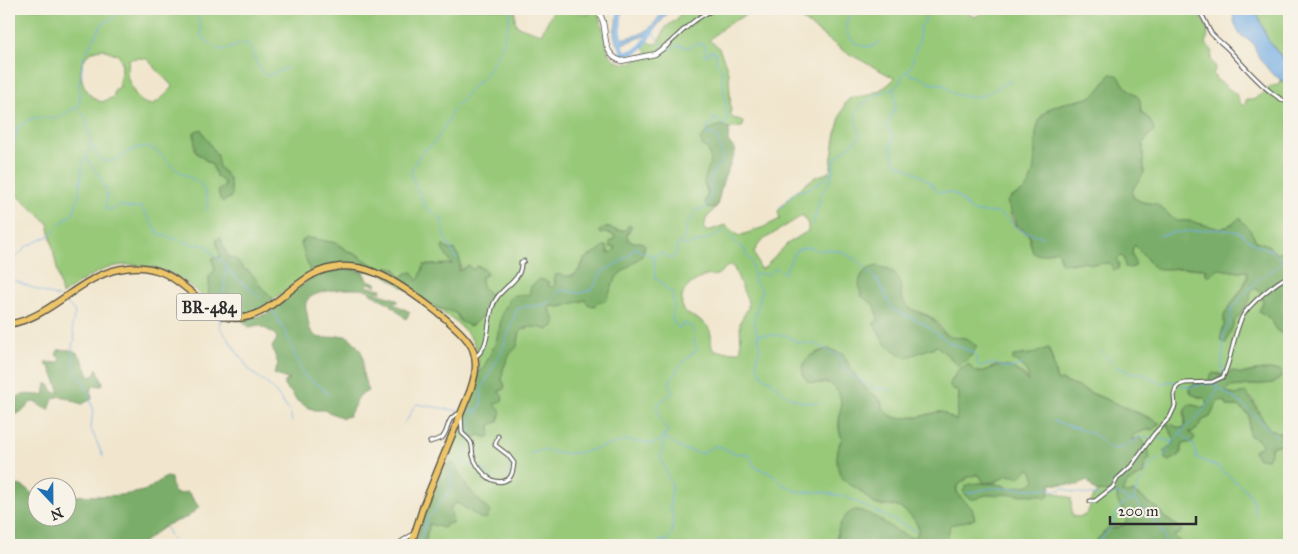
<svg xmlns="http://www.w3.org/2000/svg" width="1298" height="554" font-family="'IM FELL Great Primer',serif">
<rect width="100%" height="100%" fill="#f7f3e8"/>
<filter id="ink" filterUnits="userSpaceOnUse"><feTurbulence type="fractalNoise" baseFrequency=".02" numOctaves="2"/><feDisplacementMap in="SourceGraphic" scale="10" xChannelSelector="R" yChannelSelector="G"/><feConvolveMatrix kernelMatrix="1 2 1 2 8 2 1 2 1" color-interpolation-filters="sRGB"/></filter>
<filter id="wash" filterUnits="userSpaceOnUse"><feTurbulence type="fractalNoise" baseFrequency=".0096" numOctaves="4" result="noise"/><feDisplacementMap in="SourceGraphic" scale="20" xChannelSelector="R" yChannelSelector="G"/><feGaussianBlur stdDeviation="1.12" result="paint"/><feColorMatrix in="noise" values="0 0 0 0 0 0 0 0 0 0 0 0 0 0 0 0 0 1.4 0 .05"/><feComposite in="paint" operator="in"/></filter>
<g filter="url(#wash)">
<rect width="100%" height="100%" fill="#f1e6cd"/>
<g fill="#98c979" stroke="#627a52" fill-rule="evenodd">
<path d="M12,9H515V20L517,26L541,34L554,9H574L579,13L589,15L588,9H596L598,11L609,54C621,69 635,64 647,52L641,46L647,41L653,44L658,43L666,27L677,19L681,12L704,13L726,9H962L974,17L981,14V9H1184C1202,16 1212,24 1206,44L1212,50L1211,60L1216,67L1213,74L1216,79L1236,94L1242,106L1245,105L1246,100H1253L1272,86L1278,85L1280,80L1289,85V250L1277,254L1268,245L1256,241L1249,228L1238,220L1221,229L1189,221H1176L1157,204L1142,202L1134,198L1132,193L1134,187L1144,173L1143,144L1154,129L1153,126L1141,112L1140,100L1125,86L1121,80L1110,74C1105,82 1099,93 1090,97C1073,104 1047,101 1039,121C1029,148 1047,188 1010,198C1009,208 1009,218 1016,226C1022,233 1031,231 1030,243L1040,255L1057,250L1060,260L1070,264L1082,262L1093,264L1108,263L1111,264L1114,270L1118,269L1116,259L1121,256L1124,257L1130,268L1134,267C1138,260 1127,252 1135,245L1155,269L1201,268L1206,270V275L1208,276L1219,269L1239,272L1247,271C1250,282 1230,304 1224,314L1225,322L1222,342H1226L1235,321L1249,300L1251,292L1255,288L1262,293L1263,302L1259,311L1272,320L1276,330L1289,338V436C1282,430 1277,435 1271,430C1262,423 1258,408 1252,398L1229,394L1226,390L1230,387L1273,383L1277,381L1281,377L1276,370L1253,371L1241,374L1232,371L1225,376L1218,373L1211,376L1208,382L1190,386V392L1197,397L1205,398L1207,404L1206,407L1203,408L1194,405L1184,411L1185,427L1169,430L1174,436L1175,442L1165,450L1181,454L1183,444L1190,442L1194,436L1189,432L1195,431L1203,420L1210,417L1217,403L1221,400L1226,403L1227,406H1238L1249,415V435L1257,439L1262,444L1261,447L1263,458L1266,459L1273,446L1289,443V545H1184L1174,537L1175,535L1179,534L1180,528L1164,517L1159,509L1146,502L1143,498L1122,492L1127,483L1143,474C1146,459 1150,449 1140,437L1132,440V435L1141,431L1150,430L1151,418L1061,380L1057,381L1052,357L1048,348L1031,354L1013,356L1026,370L1030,383L1022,373L998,365C980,371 984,377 966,365L958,370L951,381L953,389L958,391L959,395L957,421L942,412H938L918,417L896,418L890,415L884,409L881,401L868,391L854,374L828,349L817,352L812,383H829C853,399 831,419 842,438L839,444L847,482C851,485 856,487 860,491C865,495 870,501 875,504C882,508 891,504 899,507C909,511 924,527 915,537H907L867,513L838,531L836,538L838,545H688L681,544L679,545H425L429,524L444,528L447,524L452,523C451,514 447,506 458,503L480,518L490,512L465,484L453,463L447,464L461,427L470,439L481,434L484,437H489L493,404L502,395L498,392L503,390L505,386L502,379L503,369L510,354L514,350L518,343L520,332C526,327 535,326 542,328L554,314L549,309L551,306L561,307L585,300L594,306C600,301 605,301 609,294C613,286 614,279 620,273C631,262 640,262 645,247L642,242H632L628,240L627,234L630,231L628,225L626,230C617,232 610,227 601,230L615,236L614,239L612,240L615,250L611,253H608L607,246L584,259C577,277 573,276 554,278L555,285L553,287H549L548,284L539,281L533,285L529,295H521L501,322L495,344L483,369L478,373C483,337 458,323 432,306L456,313L459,321L472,325L483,314L491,301L482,286L481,277L487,275L485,270L479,266L473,270C466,268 467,270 459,271L461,265L452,250H449L445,247L444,252L452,264L430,266L417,281L406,273L404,276L400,277L396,269L391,267L385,270L371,264L357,254L351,253L336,243L312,238L309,265L310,272L274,299L262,288L249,271L244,269L227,255H220L217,258L216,270L209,277L210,297L213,306C204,298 195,289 184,281C174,274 162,270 149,267C112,259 91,274 62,295L48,223L16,194L9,202V14ZM754,10L762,13L789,10L844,51L894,78C890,86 873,94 864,96C859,97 854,96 849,99C839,106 831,157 831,170C826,175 822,174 816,177C801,186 788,197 778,211L780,219L764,227L739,236L725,225L708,231L704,229L706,219L717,206L712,208L704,183L711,160L707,148L729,129V131L732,128L742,127L744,124L741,120L733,118L731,116L729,73L719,48L709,40L725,26ZM103,49L118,55C127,66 117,76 120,87L114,90V97L102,102C76,95 72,50 103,49ZM140,58L147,59L173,87C168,92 161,100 155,103C140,110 130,86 127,75C127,71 129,64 129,59ZM201,130L217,156V164L225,173L230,190L218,191L226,186L221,179L217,177L212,165L196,153ZM803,215L808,225V231L787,244L765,267L762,269H760L754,252L760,242ZM730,265L734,268L748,302V308L740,322L741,350L736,352L714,351C709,343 713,339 710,331C706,320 692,318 683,311C678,292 688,283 706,276C709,275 714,276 717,275C722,272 724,268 730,265ZM888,268C906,281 896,292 906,305C914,312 924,312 932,318C946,329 940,340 964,338L976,346L959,365L937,346L905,358L886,345L873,323L878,321C877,304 873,304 861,295C859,285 857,279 866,272Z"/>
<polygon points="1255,9 1289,9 1289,61 1284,59 1268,40"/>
<path d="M1029,469L1032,471L1035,480L1031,485L1026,487L1020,486L1011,489L1001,485L979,483L976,499C988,490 1027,495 1043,495L1045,498L1050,492C1058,493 1063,496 1071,498L1072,514L1073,516C1093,521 1087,501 1097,493C1101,489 1111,491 1117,493L1122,508L1127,514L1126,522C1120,529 1114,526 1107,530C1103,532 1096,541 1094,545H946L950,525L975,519C971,513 955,493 957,488C958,484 963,482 966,480C970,476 975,474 980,476L984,483H994L1007,475C1023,476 1016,477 1029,469Z"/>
</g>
<g fill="#7aad69" stroke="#526c4a">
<path d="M1110,74L1118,75L1125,86L1138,97L1140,100L1141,112L1149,119L1153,126L1154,131L1149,135L1143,144L1144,173L1134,187L1132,193L1134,198L1142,202L1157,204L1176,221H1189L1221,229L1234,223L1239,218L1249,228L1256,241L1268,245L1276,254L1289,250V338L1276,330L1272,320L1259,311L1263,302L1262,294L1255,288L1251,292L1250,300L1235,321L1227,340L1226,343L1222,342L1220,339L1224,325V315L1243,288L1248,276L1247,271L1239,272L1219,269L1210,275H1206V270L1201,268L1155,269L1135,245L1133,247L1132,254L1136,265L1130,268L1125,267L1124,258L1121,256L1117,259L1119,265L1118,269L1114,270L1111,264L1108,263L1093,264L1082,262L1062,264L1057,250L1040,255L1033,253L1030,243V237L1028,233L1016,225L1007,202C1013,192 1024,198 1031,179C1039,159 1029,128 1046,112C1057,101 1076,103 1090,97C1099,93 1105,82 1110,74Z"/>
<polygon points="722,125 729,129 728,141 735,150 735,153 723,181 717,206 712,208 707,207 705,201 708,193 704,181 711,160 707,148 703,147 700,139 709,129"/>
<polygon points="201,129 217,156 219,167 229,178 232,195 230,198 223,202 220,199 218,191 225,186 224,182 217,177 212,165 195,151 194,132"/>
<path d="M629,225L632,226L627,234L628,240L632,242L643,243L645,245L642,256L617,276L606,300L598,303L594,306L587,304L585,300L560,307L551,306L549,309L556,321L554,326L547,330C540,327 524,324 519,334C518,338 518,343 517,347L510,354L503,369L502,379L505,388L498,392L503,396L502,401L494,404L501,411L498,422L490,425V434L489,437H484L481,435L470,439L466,435L463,434L462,423L474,389L478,373L483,369L495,344L499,332L502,313L511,297L514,295H529L531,286L540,279L549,282L548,286L553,287L555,285V275C561,273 561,276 567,276C578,278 582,266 584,259L598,251L604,246H607L608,253H611L615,249V247H610V241L614,239L615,236L609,233L601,234L599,231L606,227C614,229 618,232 626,230Z"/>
<path d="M220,237L228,257L236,259L244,269L253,275L262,288L274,299C268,303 262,310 255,312C239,319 214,317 209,297C208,290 210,284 209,277L215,270L212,259L215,257L219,258L220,255L216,240Z"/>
<path d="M307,238L336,243L351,253L356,254L371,264L385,270L387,266L395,269L400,277L404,276L406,273L413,272L417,281L419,279L424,265L452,264L442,249L443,245L449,250L454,249C462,260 460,260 459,271L469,265L472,270L477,266L485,270L487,274L481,277C480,286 485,290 491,295C493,306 479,321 470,326L461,322L456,313L432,306L381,273L328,266L310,272L301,244L302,241Z"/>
<path d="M877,266C912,273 893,291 907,306C913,312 923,313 931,318C936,321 938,328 943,332C952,340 956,336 965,338C970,339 972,345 977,346L972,355L959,366L937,346L905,358L886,345L873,323L878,321C877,304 873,304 861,296C857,279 860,270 877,266Z"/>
<path d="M342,269L363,272L367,280L376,283V286L369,283L367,285L368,287L382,289L381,292L376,291V293L396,299L398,302L393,303L394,304L410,312L406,319L389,303L371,294L368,290C355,288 313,288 306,302C305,306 306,309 307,313C308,319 308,326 311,331C322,347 337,330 350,338C354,341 358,347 360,350C365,356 362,365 363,372C363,378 367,384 368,391L359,396L349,416L343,418L324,410H315L307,407L297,401L290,391L284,386V382L290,380L274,374L278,364L272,347L277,339L275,334L259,325L249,327L241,320L267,314L313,276Z"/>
<path d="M1049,348L1057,381L1061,380L1160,423L1152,430L1148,429L1133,435L1132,441L1140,437L1146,445L1150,458L1145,465L1143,474L1127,483L1122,492L1128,493L1133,492L1143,498L1146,502L1159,509L1164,517L1180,528L1182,531L1179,534L1175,535L1174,537L1184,545H1106L1103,543L1100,545H1094C1096,538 1105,534 1108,527L1113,529L1124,525C1130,515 1125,514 1120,506C1117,502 1117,497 1117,493L1095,491L1087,480L1078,485L1051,484L1049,495L1045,498L1043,495C1024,495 1005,494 987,495C981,495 977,500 972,499C968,498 965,495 963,491L967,485C975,482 993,483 1002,485C1005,486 1007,488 1010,488C1012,489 1015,487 1018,487C1026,484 1029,488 1035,480L1032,471L1029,469L1019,477L1007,475C998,480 995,483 984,483L980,476L978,474L968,477L957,486L956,489L958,495L972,508L975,519L950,525L946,545H838C835,531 841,515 855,510C872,510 895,533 912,538L917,536L919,528C915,519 904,507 893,506C888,505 882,506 878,505C871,503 865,494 859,490C855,487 850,485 846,482C834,470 835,453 842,438C832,419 853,399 829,383H812L807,381L803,375L802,368L806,360L811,355L828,349L843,354L858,380L868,391L879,398L884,409L890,415L896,418L918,417L938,412H942L956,421L959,395L958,391L950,387V384L958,370L969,364L974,371L980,373C1002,363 1012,362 1029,382C1028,371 1023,364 1013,360V356L1031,354Z"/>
<path d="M58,350C84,347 81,361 90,377L94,375L97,368L103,383L102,386L93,385L91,392L92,399L82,404C72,402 64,392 53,399L49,410L39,405V403L31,402L23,411L9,417V401L16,399C22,391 34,396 44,395L46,384H49L53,392L59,393C60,388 52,374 50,367L47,366L46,362L56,363L62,360L56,355Z"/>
<path d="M1262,370H1281C1282,377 1280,380 1273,383L1230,387L1226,390L1227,392L1235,395L1245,392C1254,400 1265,428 1273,431C1278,434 1283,432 1288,435L1289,443L1273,446L1271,447V454L1268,459L1257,458L1254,452L1256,448L1261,447L1262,444L1257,439L1249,435V415L1238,406H1227L1226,402L1221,400L1217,403L1210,417L1203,420L1195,431L1189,432L1194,436L1195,438L1192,442L1183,444L1179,456L1169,461L1165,459V450L1173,444L1175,440L1166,424C1173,423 1177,429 1184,428C1188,420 1181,410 1189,404L1203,408L1206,407L1207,404L1205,398L1193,395L1189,389L1190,386L1208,381L1213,373L1225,376L1233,371L1241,374Z"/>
<path d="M453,463L457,466C458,483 479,500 490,512L486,519L480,518L458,503C443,507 455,514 452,523L447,524L444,528L429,524V529L427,532L425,545H415L422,519L443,468L445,464Z"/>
<path d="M167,477L171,478C172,484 171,494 180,494C183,493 185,492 188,492L199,507L188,517L167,525L158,531L140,545H9V485C25,484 26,489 37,498L38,516H68V496C93,495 119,498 143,491C153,488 158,480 167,477Z"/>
</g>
<g fill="#75aee5" stroke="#506c88">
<path d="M618,9H623L618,32L619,39C644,35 650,32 664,9H671L651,34L618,45L616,43L614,33L618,14Z"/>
<polygon points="1232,9 1255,9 1268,40 1283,59 1289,61 1289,85 1271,73 1259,57 1252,42 1240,35 1235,25"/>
</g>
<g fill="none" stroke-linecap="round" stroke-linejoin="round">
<g stroke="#75aee5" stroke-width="1">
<path d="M193,9C199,18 202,27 201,36C206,40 212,46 218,49C227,52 238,44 247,43C256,54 254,67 267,76L287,68"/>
<path d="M851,9C850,16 846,21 846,28C848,43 868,53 879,42"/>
<polyline points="652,32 663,46"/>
<path d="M908,71L911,75L917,76L930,83L945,85C950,92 953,94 962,96C988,100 989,89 1011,81"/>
<polyline points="894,88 896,106 886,127 894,137 890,145 895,162 911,170 928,181 938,192 954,193 969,208 976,212 998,213 1005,217 1019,230 1044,237"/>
<path d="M76,108L86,117L91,145L101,161C122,164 127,147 144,147C159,147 167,163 178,171C189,178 200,179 205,192C208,197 207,205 207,211"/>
<polyline points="9,129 16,129"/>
<polyline points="85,157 99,175 107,192 106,209 111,210 121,205 129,208 141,207 159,234 196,245 206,245 213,255 221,260 232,274 261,298"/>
<polyline points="9,167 18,127 32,118 59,118 80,104 79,86 84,56 102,24 113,18 122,9"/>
<polyline points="780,208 796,191 805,190 817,184 832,172"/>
<path d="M813,225L821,194L830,181L836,157L857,140L860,136C860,130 855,123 855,117C856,101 887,91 898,85L903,75L912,65L913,57L919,42L920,27L925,21V14L929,9"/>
<polyline points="1158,236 1171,233 1216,229 1239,232 1257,246 1272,250 1284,263"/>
<path d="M681,244L685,246L705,240L725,230C733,235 735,246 745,249L746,256C753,260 752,262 753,270"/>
<polyline points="457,260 444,236 442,220 426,208 412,177 411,171 421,153 434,143 447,122 454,108 462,100 471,88 483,78 490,68 503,43 512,9"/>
<path d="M754,272L753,279L762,291L754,321L760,346L756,365C759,369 762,376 765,378C772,382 767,376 772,382C788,399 796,402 818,403"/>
<path d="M755,273L767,275L775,268L784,273L796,251L802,248L809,247L820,251L828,249L843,252L856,260L878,281L890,305L894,310L921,322L950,343L973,352C978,357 975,363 980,367L993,363L1002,367L1011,368L1023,364"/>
<polyline points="11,279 40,291 58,297"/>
<polyline points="9,289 11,267 17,255 23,251 25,247 49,236 63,221 73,214 78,199 83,162 91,146"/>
<polyline points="65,301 75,312 72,326 75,340 72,344 74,369 84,382 89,395 93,409 91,429 103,456"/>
<polyline points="223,309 226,268"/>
<polyline points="271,309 285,331 304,376 321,387 329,395"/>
<polyline points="220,318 220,327 228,339 251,372 269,385 276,393 290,412 292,422"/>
<polyline points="758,335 786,335 799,343 815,344 839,356 844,369 860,381 873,388 893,390"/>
<polyline points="1101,351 1116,368 1123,369 1130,373 1142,373 1159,383 1163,383 1172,381 1179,384"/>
<polyline points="1223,374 1222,366 1224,332 1229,325 1231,310 1258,279 1289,260"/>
<polyline points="1181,385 1190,387 1205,384 1216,385"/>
<polyline points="1218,388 1241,403 1277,437"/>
<polyline points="466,412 479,409"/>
<polyline points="1053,421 1094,434 1108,447 1113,449 1123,447 1141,437 1150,437"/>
<path d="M404,423C411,417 411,408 417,404L459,411"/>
<polyline points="1181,433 1194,445 1197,458 1216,466 1245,489 1253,500 1256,515"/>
<polyline points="664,435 666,438 684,450 690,450 701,454 714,446 721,447 736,454 748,453 754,466 774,475 782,484 799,492 822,492 846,497 916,531"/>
<path d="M469,437L471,421L481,406L482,388L503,348L517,309C525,305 533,307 542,305C551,302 555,296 561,290L580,293L590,290L594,287L601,273L629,256L634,248L654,257L662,253L669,258H673L676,254L677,245L684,239L687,222L693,218L694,211L706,208L710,197L712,174L722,159L718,137L714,134L707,135V127L713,123L714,117L724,125L727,122L722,69L716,62V53L711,50L708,55H705V46C698,41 694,44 688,48L678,45L668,50L666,49"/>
<polyline points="1153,437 1173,442"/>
<path d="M529,454L544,450L563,454L584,452L627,440L653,444L660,441L664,434L668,432C665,424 652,412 660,402C664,398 670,396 674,392L670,387V380L676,373L678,367L697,349L694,343L695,336L691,326L683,323L682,327L678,328C669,316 673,318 674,306C674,301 672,298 673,293L665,288L662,283L655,278L654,257"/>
<polyline points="463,461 463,456 467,450 466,443 468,440"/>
<polyline points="482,467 494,479"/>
<polyline points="505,479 508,475 510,464"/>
<polyline points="967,493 991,488 1033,489 1049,488 1056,491 1064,488 1072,492 1099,496"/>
<polyline points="1106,498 1116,493 1130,501"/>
<polyline points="1134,500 1137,486 1148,471 1151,464 1163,457 1179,434 1202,412 1217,392 1217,384 1220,380"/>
<polyline points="1134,500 1160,527 1168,545"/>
<polyline points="166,528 175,545"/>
<polyline points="665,541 669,545"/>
<polyline points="415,544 420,539 427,520 450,489 451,475 453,470 463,462 476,466"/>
<polyline points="653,545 660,541 668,540 672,534 673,518 670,506 672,487 661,458 661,452 665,439"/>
<polyline points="1061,545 1080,541 1088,545"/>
<polyline points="1096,545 1113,525 1114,518 1120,507 1125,503 1133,500"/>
</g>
<path stroke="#75aee5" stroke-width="5" d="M620,9C619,20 618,43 624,53C641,53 645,42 653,29"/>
</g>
</g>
<g filter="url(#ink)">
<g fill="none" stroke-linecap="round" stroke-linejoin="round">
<g stroke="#494743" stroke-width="5">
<g id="minor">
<path d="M1194,9C1205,14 1205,24 1211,33C1216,39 1223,44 1228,49C1243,65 1269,96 1289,103"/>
<path d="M666,46C681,33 697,15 716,9"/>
<path d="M475,357C493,345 485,316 496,299C505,285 522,280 521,262L524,261"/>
<path d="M430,442L442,438C451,428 444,418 461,413L462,433C465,436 468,438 470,441C473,444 472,452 473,456C477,468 490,485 504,481C512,479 513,471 514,463L508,455L495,445L498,436"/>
<path d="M1090,501H1095L1113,487L1117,479L1131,466L1154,434L1170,417L1175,406L1174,395L1176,388L1179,385L1185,383L1212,382L1223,377C1232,358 1233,336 1242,317C1249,304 1276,282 1289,276"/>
<polyline points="396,545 413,534"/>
</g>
</g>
<g stroke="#494743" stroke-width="6">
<path id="tertiary" d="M596,9C609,22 601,44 612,55C614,58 619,60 622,61L655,54L666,46"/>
</g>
<g stroke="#494743" stroke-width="8">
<path id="primary" d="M9,324C51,318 78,277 120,269C160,261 178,281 206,305C214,311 222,318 233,318C273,321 293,274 332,268C347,265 362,267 376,273C399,282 465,328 473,350C478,364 475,377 470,391L424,504L411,545"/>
</g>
<use href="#minor" stroke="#fff" stroke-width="3"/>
<use href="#tertiary" stroke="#fff" stroke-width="4.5"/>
<use href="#primary" stroke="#edc569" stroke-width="5.5"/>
</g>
</g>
<g text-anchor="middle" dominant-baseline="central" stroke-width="4" stroke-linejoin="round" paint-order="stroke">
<rect fill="#f7f3e8" stroke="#686764" stroke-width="1" x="176.5" y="293.5" width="65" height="27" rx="4"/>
<g font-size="16" font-weight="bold" fill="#2b2b2b">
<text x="209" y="307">BR-484</text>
</g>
</g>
<rect width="1298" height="554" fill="none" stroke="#f7f3e8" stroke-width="30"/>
<g transform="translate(52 502) rotate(158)"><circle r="24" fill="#f7f3e8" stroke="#a5a39c"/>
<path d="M0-4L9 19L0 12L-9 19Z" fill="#1f6fb2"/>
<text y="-8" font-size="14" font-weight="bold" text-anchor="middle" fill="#2b2b2b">N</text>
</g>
<path d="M1110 516v8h86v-8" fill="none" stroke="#2b2b2b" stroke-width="2.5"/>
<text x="1118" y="516" font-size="15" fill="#2b2b2b" stroke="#f7f3e8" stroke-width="4" paint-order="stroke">200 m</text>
</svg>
